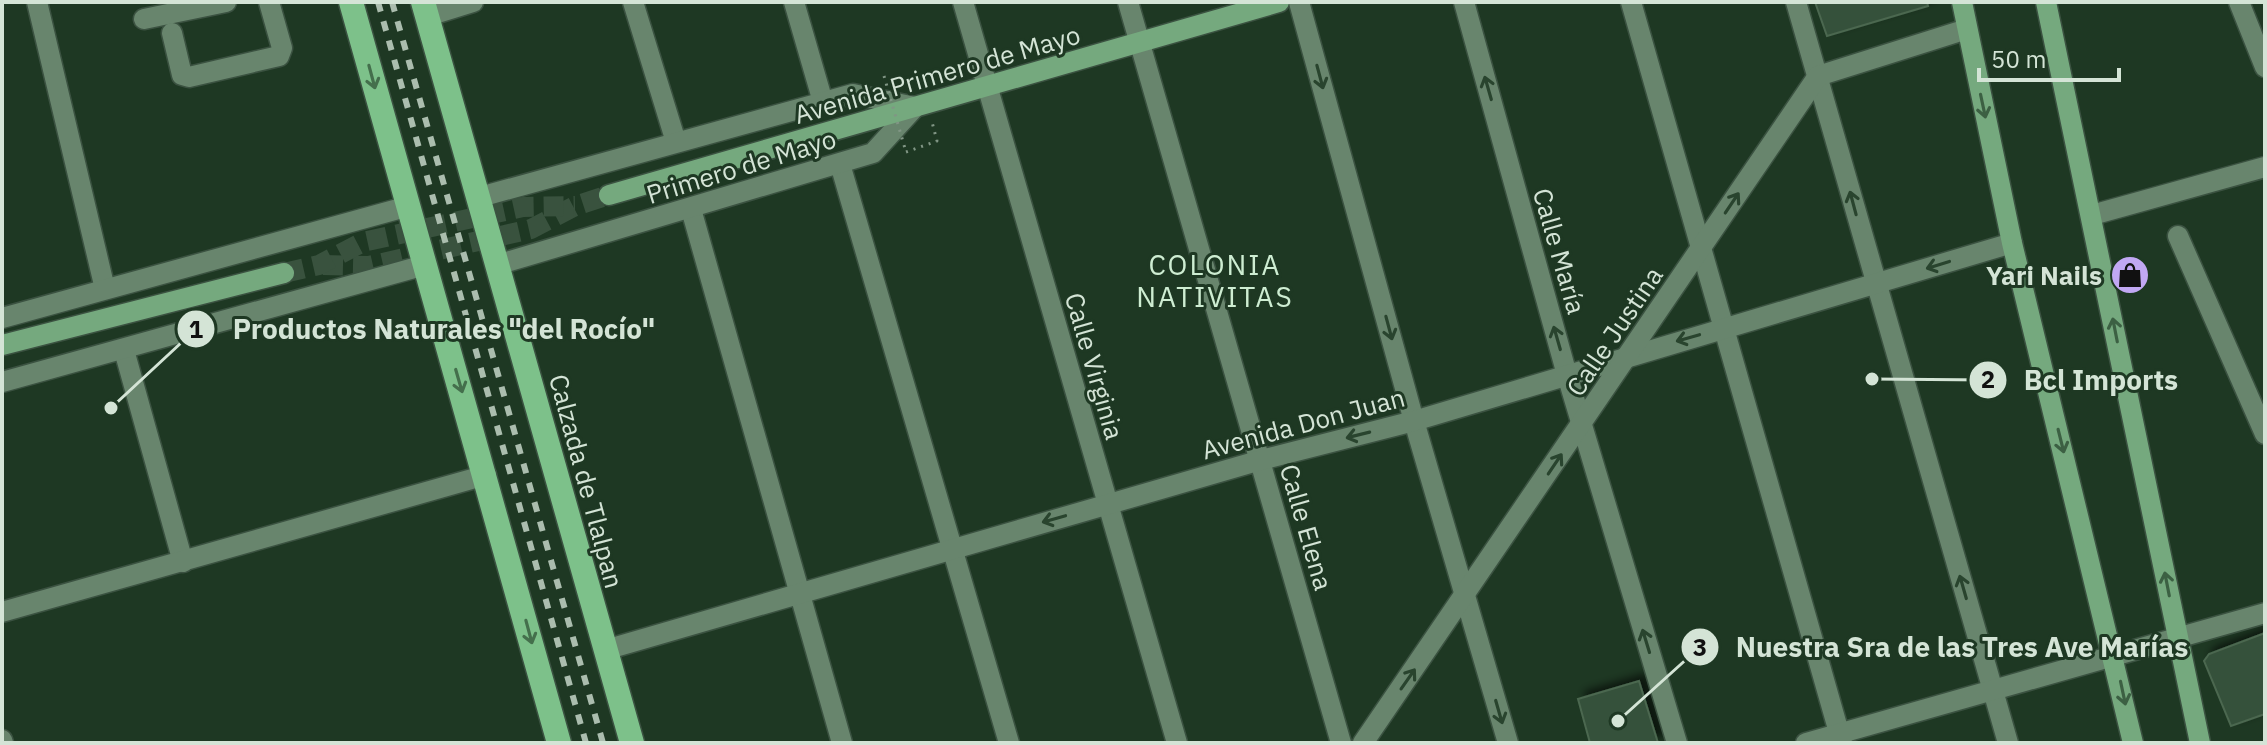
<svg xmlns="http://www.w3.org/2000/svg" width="2267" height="745" font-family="'IBM Plex Sans',sans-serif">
<defs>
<filter id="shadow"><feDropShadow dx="7" dy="-7" stdDeviation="4" flood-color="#0009"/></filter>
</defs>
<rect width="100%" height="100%" fill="#1e3823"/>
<g fill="#36513b" stroke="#4b6750" stroke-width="2" filter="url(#shadow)">
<polygon points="1815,2 1927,2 1928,6 1827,36"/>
<polygon points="2265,633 2265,714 2231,726 2204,661 2209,654"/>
<polygon points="1639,681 1658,743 1590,743 1578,699"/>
</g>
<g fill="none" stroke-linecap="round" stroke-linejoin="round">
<g stroke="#39523e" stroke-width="20" stroke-dasharray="20 10" stroke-linecap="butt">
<polyline points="323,265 369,266 531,229 575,206 609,195"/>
<polyline points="284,273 319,265 363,242 523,207 575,206"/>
</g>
<g stroke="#3b5241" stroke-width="23">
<g id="minor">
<polyline points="37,2 105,289"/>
<polyline points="633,2 676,142"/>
<polyline points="794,2 823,102"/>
<polyline points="963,2 1177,743"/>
<polyline points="1128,2 1341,743"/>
<polyline points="1299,2 1414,421 1508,743"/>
<polyline points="1464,2 1567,375 1677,743"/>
<polyline points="1631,2 1842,743"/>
<polyline points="1796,2 2008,743"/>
<polyline points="2239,2 2265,67"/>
<polyline points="428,16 473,2"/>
<polyline points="144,19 226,2"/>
<polyline points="172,33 182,75 189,77 279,56 282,48 269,2"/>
<polyline points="840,164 1009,743"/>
<polyline points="480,197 853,94 915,107"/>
<polyline points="691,209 842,743"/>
<polyline points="2092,215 2265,167"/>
<polyline points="2178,236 2265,434"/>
<polyline points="500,264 873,153 915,107"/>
<polyline points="2,318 409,206"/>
<polyline points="124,350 183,562"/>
<polyline points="2,382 425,265"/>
<polyline points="2,612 486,475"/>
<polyline points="605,650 1261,460 1414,421 2012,243"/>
<polyline points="2,740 3,743"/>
<polyline points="1363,743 1818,76 1967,29"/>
<polyline points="1806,743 2265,613"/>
</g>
</g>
<g stroke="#3b5241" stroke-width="23">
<g id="major">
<polyline points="1962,2 2012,243 2133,743"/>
<polyline points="2046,2 2200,743"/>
<polyline points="609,195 1279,2"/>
<polyline points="2,345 284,273"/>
</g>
</g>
<g stroke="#3b5241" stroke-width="27">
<g id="highway">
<polyline points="351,2 559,743"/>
<polyline points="423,2 632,743"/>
</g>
</g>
<polyline stroke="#819685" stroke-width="3" stroke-dasharray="2 6" stroke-linecap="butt" points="906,152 937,141 932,122"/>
<use href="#minor" stroke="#68856d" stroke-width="20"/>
<use href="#major" stroke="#75a97e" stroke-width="20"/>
<use href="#highway" stroke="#7dc18a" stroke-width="24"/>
<g stroke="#abbdae" stroke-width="6" stroke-dasharray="10 10" stroke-linecap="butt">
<polyline points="378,2 586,743"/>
<polyline points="392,2 603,743"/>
</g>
<polyline stroke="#819685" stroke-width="3" stroke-dasharray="2 6" stroke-linecap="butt" points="884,76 906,152"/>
</g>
<defs><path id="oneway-shaft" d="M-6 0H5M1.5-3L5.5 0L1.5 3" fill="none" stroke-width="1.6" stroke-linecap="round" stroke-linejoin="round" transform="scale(2)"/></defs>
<g stroke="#446f4c">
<use href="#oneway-shaft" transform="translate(372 77) rotate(75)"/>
<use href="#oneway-shaft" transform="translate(459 381) rotate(74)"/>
<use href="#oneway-shaft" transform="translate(529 632) rotate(75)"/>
</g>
<g stroke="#29442e">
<use href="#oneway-shaft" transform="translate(1320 77) rotate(75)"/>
<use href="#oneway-shaft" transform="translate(1488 88) rotate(-106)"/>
<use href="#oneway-shaft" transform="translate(1732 203) rotate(-56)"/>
<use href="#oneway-shaft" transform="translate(1853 203) rotate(-105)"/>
<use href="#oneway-shaft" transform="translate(1938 265) rotate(163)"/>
<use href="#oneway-shaft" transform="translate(1389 328) rotate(75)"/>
<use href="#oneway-shaft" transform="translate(1557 338) rotate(-106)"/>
<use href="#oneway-shaft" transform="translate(1688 338) rotate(164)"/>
<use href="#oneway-shaft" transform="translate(1358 435) rotate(166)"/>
<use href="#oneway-shaft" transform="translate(1555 464) rotate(-56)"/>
<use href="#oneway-shaft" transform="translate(1054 519) rotate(164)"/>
<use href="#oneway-shaft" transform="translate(1963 587) rotate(-106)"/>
<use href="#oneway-shaft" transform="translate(1646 641) rotate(-107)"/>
<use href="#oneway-shaft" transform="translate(1408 679) rotate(-55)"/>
<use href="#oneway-shaft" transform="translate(1499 712) rotate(74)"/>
</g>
<g stroke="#3c6043">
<use href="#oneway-shaft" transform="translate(1983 106) rotate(78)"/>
<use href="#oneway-shaft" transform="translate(2115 330) rotate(-101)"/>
<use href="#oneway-shaft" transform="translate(2061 441) rotate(76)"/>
<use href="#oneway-shaft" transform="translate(2167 584) rotate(-101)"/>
<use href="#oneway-shaft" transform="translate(2123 693) rotate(78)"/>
</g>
<defs>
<g id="shop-disc" transform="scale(2)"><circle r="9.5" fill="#c1a8f3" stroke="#1e3823"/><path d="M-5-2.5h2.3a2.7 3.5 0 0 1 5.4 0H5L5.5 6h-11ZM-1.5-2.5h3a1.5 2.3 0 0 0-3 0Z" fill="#111"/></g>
</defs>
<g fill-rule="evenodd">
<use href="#shop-disc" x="2130" y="275"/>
</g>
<g text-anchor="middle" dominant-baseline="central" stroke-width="6" stroke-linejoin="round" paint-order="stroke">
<g font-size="26" fill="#d4e4d6" stroke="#1e3823">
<text transform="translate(937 74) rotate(-16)">Avenida Primero de Mayo</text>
<text transform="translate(741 166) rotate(-17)">Primero de Mayo</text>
<text transform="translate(1560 251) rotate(74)">Calle María</text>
<text transform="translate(1614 331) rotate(-56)">Calle Justina</text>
<text transform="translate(1095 366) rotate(74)">Calle Virginia</text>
<text transform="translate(1303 423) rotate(-15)">Avenida Don Juan</text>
<text transform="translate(587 481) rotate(75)">Calzada de Tlalpan</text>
<text transform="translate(1307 527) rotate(74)">Calle Elena</text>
</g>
<g font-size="26" font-weight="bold" fill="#d4e4d6" stroke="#1e3823" text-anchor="end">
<text x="2102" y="275">Yari Nails</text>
</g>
<g font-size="28" letter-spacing="2" fill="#ceedd2" stroke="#1e3823">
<text x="1215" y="264">COLONIA<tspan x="1215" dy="32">NATIVITAS</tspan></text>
</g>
</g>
<path fill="none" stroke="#d4e4d6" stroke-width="3" d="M111 408L196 329M1872 379L1988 380M1618 721L1700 647"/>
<g fill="#d4e4d6" stroke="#1e3823" stroke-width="3">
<circle cx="111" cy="408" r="8"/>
<circle cx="1872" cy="379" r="8"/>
<circle cx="1618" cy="721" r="8"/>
<circle cx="196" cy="329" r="20"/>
<circle cx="1988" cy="380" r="20"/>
<circle cx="1700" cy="647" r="20"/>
</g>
<g font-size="24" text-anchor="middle" font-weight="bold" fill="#111">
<text x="196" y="338">1</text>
<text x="1988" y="388">2</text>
<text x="1700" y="656">3</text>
</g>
<g font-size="28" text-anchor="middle" font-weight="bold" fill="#d4e4d6" stroke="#1e3823" stroke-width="6" stroke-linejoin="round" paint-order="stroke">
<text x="444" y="339">Productos Naturales "del Rocío"</text>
<text x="2101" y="390">Bcl Imports</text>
<text x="1962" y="657">Nuestra Sra de las Tres Ave Marías</text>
</g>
<rect width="2267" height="745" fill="none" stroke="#d4e4d6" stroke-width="8"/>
<path d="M1979 68v12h140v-12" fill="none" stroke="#d4e4d6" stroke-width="4"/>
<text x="1991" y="68" font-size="24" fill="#d4e4d6" stroke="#1e3823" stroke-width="6" paint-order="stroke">50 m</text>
</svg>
